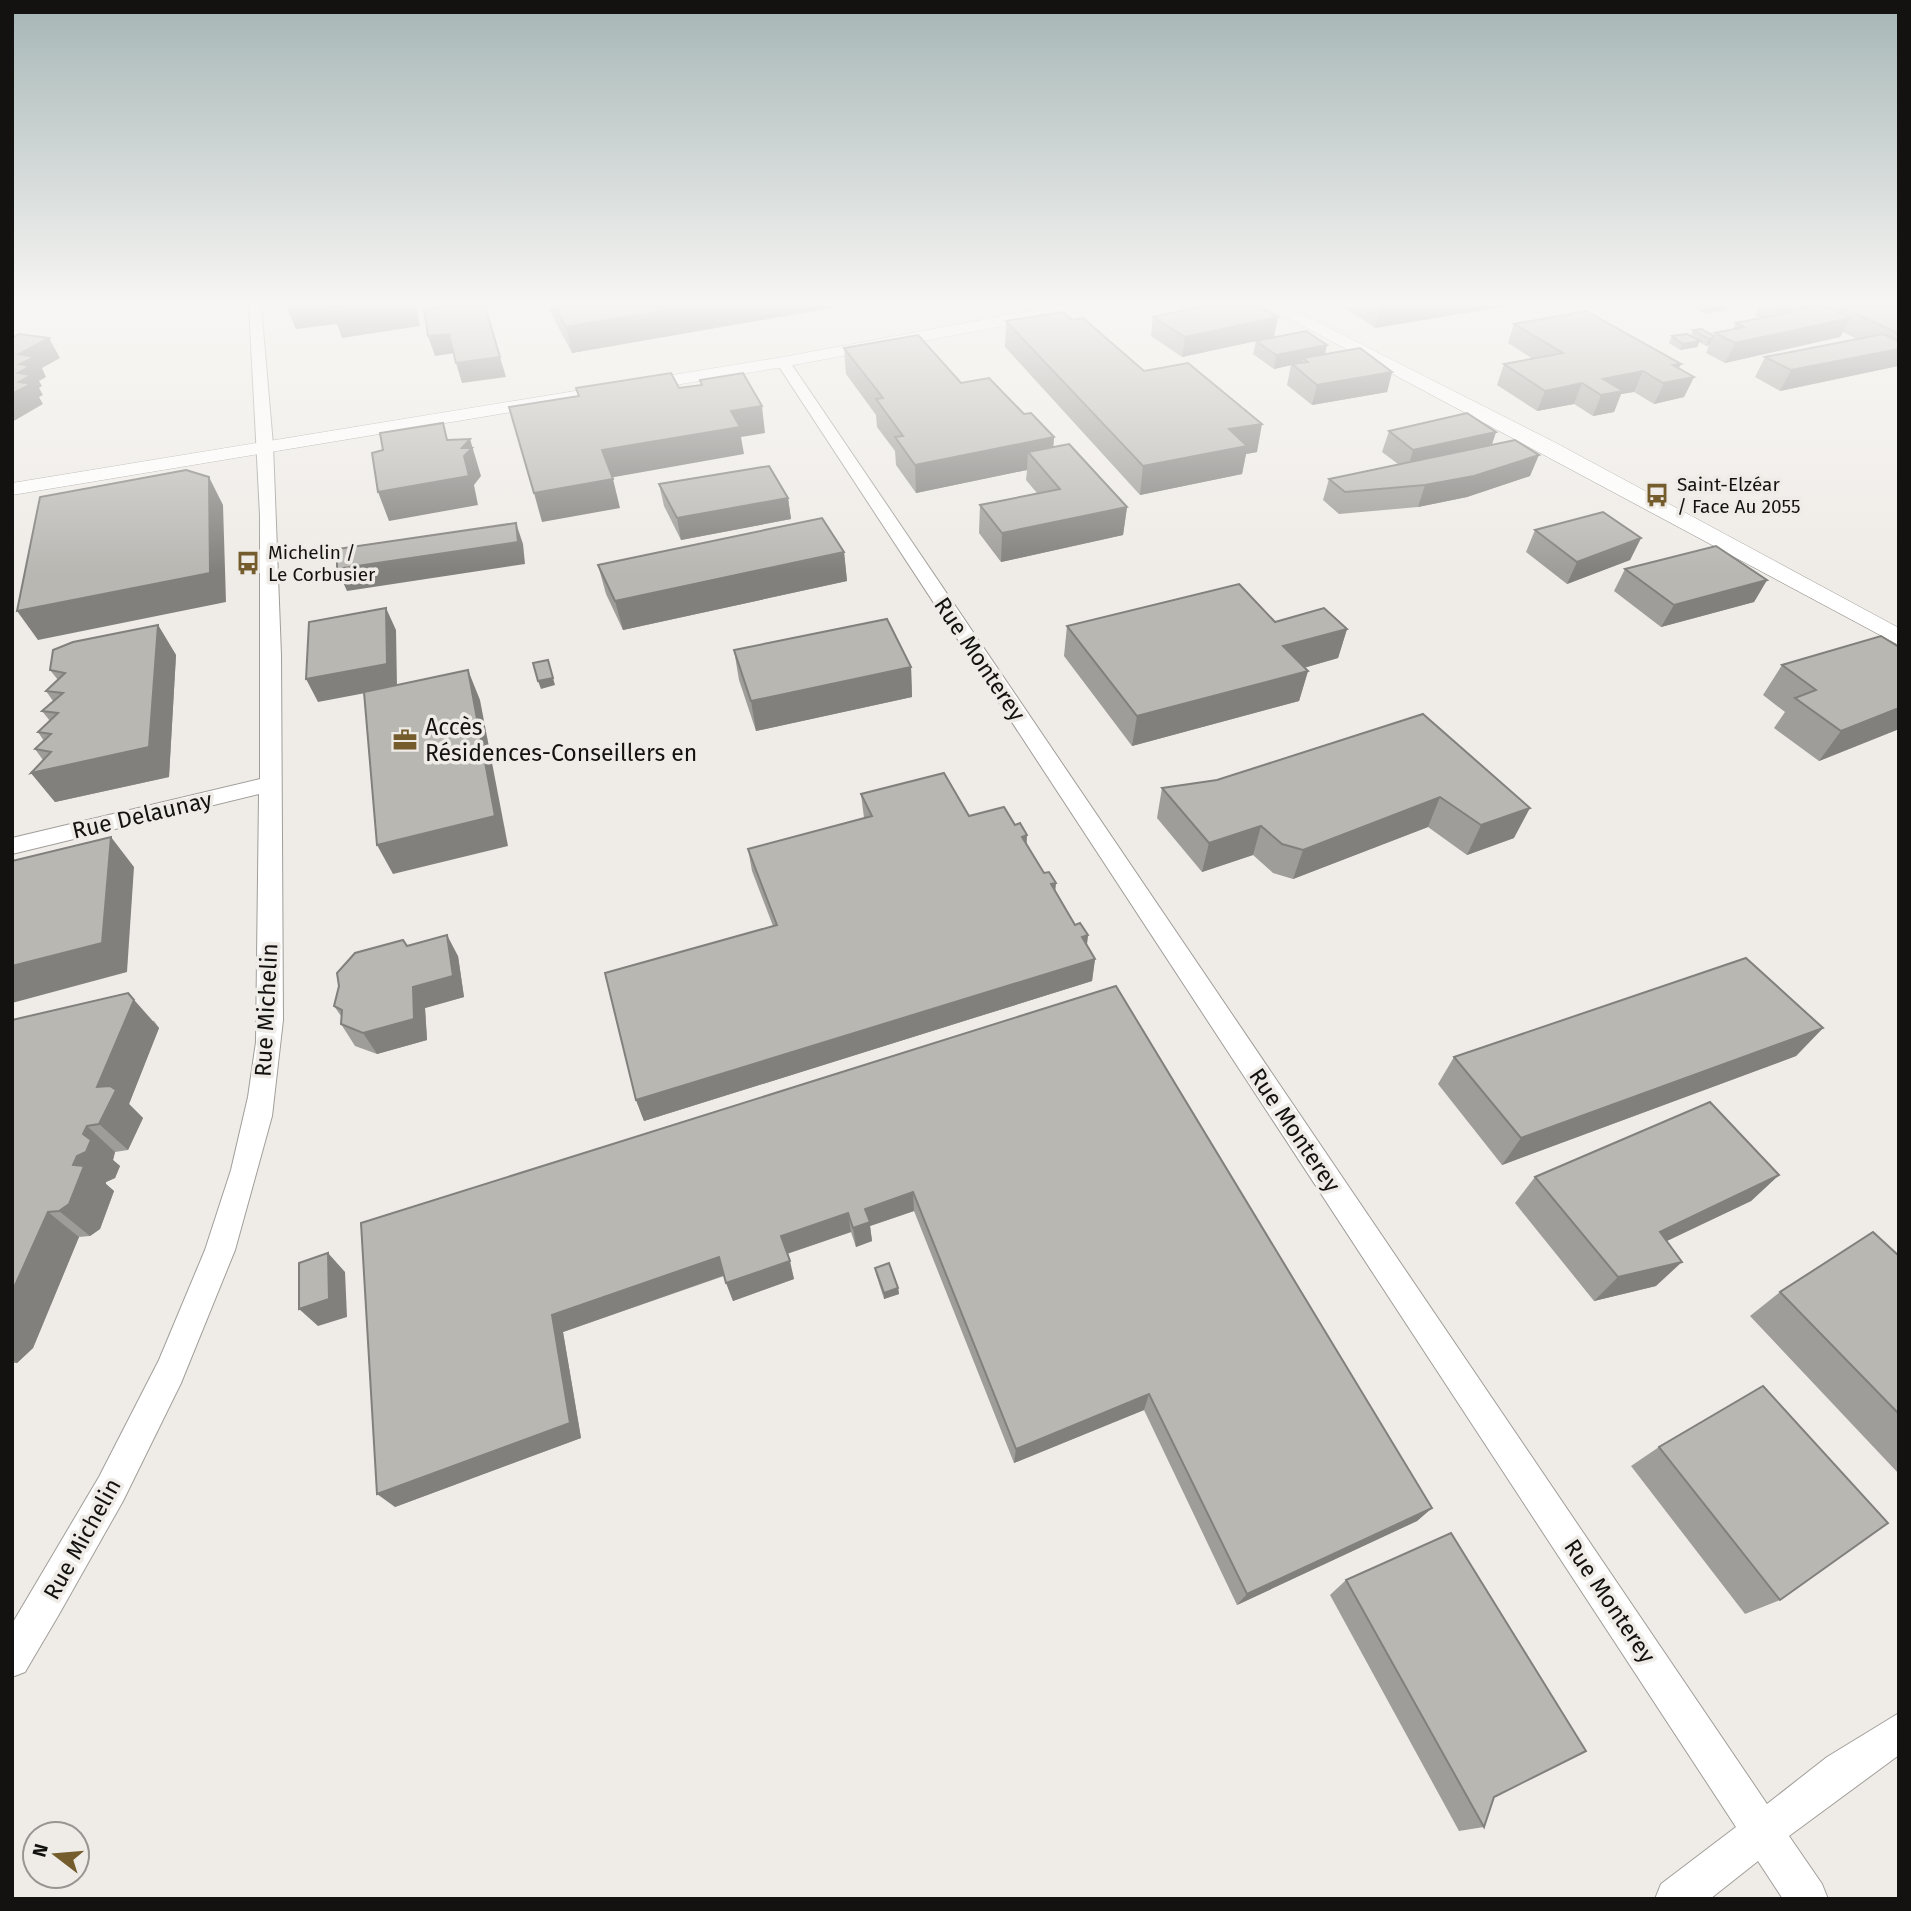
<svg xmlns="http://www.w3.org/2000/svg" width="1911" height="1911" font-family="'Fira Sans',sans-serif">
<rect width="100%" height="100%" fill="#efece7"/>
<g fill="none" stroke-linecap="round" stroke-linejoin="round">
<g stroke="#a19e9a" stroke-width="2">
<g id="minor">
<polygon points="249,306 261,306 273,445 281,655 283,1020 272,1116 235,1250 181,1383 123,1501 58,1616 25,1672 12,1677 12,1624 99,1477 159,1360 205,1250 231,1170 248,1097 256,1042 259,794 12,854 12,838 260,779 260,515"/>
<polygon points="783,358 790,362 1767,1804 1827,1757 1899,1713 1899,1755 1789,1836 1822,1884 1828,1899 1783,1899 1758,1861 1710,1899 1655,1899 1661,1884 1736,1827 776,362"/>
</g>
</g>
<g stroke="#a19e9a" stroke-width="1">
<g id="tertiary">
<polygon points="1057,306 1091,306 1083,311 783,367 12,495 12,483 783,357"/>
<polygon points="1266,306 1286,306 1558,444 1899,628 1899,645"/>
</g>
</g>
<use href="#minor" fill="#fff" fill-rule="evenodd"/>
<use href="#tertiary" fill="#fff" fill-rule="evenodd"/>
</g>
<g fill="#9f9d99">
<polygon points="547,306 842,306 572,353"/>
<polygon points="1178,306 1259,306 1274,337 1326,354 1392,372 1387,392 1312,405 1287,385 1291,365 1274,369 1253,354 1256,341 1182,357 1151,336 1153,317 1182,311 1178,308"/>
<polygon points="1342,306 1507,306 1375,328"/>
<polygon points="1689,306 1729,306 1727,310 1705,314"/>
<polygon points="1759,306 1899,306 1899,365 1898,366 1780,391 1755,377 1765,357 1857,339 1843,332 1840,337 1725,363 1706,353 1709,345 1706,346 1699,342 1697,347 1680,350 1669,343 1672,336 1691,336 1693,330 1714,336 1715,333 1732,330 1736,323 1760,318 1755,315"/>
<polygon points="1072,320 1257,452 1246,454 1242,474 1140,495 1005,347 1006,321"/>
<polygon points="1514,324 1681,364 1678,368 1694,377 1684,397 1654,404 1634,392 1621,394 1614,412 1593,416 1574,404 1537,411 1497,385 1504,364 1533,359 1508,343"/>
<polygon points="844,348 961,383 1024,414 1054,437 1053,447 1127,507 1123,535 1001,562 979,533 980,505 1037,493 1026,480 1027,470 916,493 896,465 895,451 877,427 876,415 846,374"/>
<polygon points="1389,431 1496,432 1492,444 1530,476 1467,497 1418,507 1339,514 1323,500 1329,479 1398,464 1382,452"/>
<polygon points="659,484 788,498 791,519 681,540 664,506"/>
<polygon points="1535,530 1641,538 1630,560 1567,584 1526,552"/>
<polygon points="844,552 847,581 623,630 606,594 598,565"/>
<polygon points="1625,569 1767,580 1754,602 1661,627 1614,591"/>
<polygon points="1275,622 1347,629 1338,658 1304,668 1308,671 1299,701 1132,746 1064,656 1067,626"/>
<polygon points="158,625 176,655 169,777 55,802 31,773 43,760 35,749 44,741 38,732 50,721 42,711 53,701 46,691 58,680 50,670"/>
<polygon points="734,650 911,667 912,697 756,731 739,680"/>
<polygon points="1782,665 1899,729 1819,761 1774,728 1785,712 1763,695"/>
<polygon points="1423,714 1514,838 1467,855 1428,827 1293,879 1273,873 1253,855 1202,872 1157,818 1162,788 1217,780"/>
<polygon points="861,794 969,816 1027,844 1075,925 1088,935 1087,945 1095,959 1092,981 644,1121 636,1100 773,926 752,871 748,849 864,818"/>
<polygon points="407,946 458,956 464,997 425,1008 427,1040 377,1054 355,1046 341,1024 341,1016 334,1006 339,986"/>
<polygon points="1116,986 1432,1508 1417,1521 1237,1605 1144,1410 1014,1463 914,1211 870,1226 872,1241 856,1247 851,1232 787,1254 794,1279 733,1301 724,1276 563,1332 581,1438 395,1507 361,1223"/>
<polygon points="12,1020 154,1021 159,1028 129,1104 143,1118 128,1150 115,1152 113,1160 120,1166 115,1178 106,1182 106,1184 114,1191 100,1229 90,1236 79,1237 33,1348 17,1363 12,1363"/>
<polygon points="1823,1028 1796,1056 1502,1165 1438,1084 1454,1057"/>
<polygon points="1779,1175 1751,1201 1667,1241 1656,1286 1594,1301 1515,1203 1535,1177"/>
<polygon points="1899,1256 1899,1474 1750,1316 1780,1292"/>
<polygon points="875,1268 898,1288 899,1294 884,1299 876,1274"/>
<polygon points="1659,1447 1780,1600 1745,1614 1631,1466"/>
<polygon points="1346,1580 1494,1797 1484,1827 1459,1831 1330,1595"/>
</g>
<g fill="#82807d">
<polygon points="286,306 416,306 420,326 342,338 337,324 296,329"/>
<polygon points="690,306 842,306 572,353 566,327"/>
<polygon points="1381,306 1507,306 1375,328"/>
<polygon points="1709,306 1729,306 1727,310 1705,314"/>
<polygon points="1780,306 1791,306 1783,321 1771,323"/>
<polygon points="1278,317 1274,337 1182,357 1185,337"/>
<polygon points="1850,318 1840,337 1725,363 1735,343"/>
<polygon points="489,320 506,377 462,383 456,363"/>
<polygon points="449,334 455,353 435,356 428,336"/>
<polygon points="49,338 60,358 42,368 46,377 39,381 42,386 39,388 43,395 39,397 43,404 12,422 12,394 19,382 18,373 19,354"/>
<polygon points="1713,338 1709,345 1706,346 1709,339"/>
<polygon points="1700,341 1697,347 1680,350 1683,344"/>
<polygon points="1327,345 1324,359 1303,358 1301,363 1274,369 1276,355"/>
<polygon points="1899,349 1898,366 1780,391 1791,370"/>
<polygon points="1681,364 1672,381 1694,377 1684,397 1654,404 1673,365"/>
<polygon points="1643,371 1634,392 1621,394 1614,412 1593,416 1601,395 1603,379"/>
<polygon points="1392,372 1387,392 1312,405 1317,385"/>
<polygon points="1582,383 1574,404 1537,411 1545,391"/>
<polygon points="762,406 765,433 741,437 744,454 609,478 602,450 731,411"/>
<polygon points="1262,424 1257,452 1246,454 1242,474 1140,495 1143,466 1229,429"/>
<polygon points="1496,432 1489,453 1407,472 1413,450"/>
<polygon points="1054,437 1052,465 1028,452 1027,470 916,493 915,465"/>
<polygon points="470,439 481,476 474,485 478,505 389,521 378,492 462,448"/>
<polygon points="1539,455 1530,476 1467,497 1418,507 1425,485"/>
<polygon points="209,477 223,505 226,602 38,640 17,611"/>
<polygon points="613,479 620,508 542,522 534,493"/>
<polygon points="788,498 791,519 681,540 677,518"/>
<polygon points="1127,507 1123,535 1001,562 1002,533"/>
<polygon points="516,523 523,544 525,564 347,591 337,569"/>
<polygon points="1641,538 1630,560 1567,584 1577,562"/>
<polygon points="844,552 847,581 623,630 615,601"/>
<polygon points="1767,580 1754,602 1661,627 1674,605"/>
<polygon points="386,608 396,630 397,687 318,702 306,679"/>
<polygon points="158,625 176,655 169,777 55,802 31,773 149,747"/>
<polygon points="1347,629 1338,658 1275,676 1283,646"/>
<polygon points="911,667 912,697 756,731 751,701"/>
<polygon points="468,670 480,700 508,846 393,874 377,845"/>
<polygon points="1308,671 1299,701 1132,746 1137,716"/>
<polygon points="553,678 555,685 541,689 538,681"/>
<polygon points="1899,708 1899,729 1819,761 1841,731"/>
<polygon points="1440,797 1428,827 1293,879 1303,850"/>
<polygon points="1530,808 1514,838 1467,855 1481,825"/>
<polygon points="1261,826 1253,855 1202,872 1209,843"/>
<polygon points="1027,835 1026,858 1022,837"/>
<polygon points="111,837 134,867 127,972 12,1003 12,966"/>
<polygon points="1056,883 1054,905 1051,884"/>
<polygon points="447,935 458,956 464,997 425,1008 427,1040 377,1054 363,1033 413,987"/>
<polygon points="1088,935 1085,957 1082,937"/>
<polygon points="1095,959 1092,981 644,1121 636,1100"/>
<polygon points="128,993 159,1028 129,1104 143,1118 128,1150 99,1124 97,1087"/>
<polygon points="1823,1028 1796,1056 1502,1165 1521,1138"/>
<polygon points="87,1126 115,1152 113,1160 120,1166 115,1178 106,1182 106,1184 114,1191 100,1229 90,1236 59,1211"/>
<polygon points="1779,1175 1751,1201 1635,1256 1660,1232"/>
<polygon points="913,1192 914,1211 870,1226 872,1241 856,1247 853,1228 865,1209"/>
<polygon points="48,1212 79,1237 33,1348 17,1363 12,1360 12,1292"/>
<polygon points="848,1213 851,1232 786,1254 781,1236"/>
<polygon points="328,1253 345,1272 347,1317 318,1326 299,1309"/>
<polygon points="719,1257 725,1275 563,1332 581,1438 395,1507 377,1494 552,1315"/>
<polygon points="790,1261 794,1279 733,1301 726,1283"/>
<polygon points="1682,1262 1656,1286 1594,1301 1618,1277"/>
<polygon points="898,1288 899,1294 884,1299 884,1293"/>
<polygon points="1149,1394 1144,1410 1014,1463 1016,1449"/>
<polygon points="1432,1508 1417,1521 1237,1605 1247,1594"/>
</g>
<g fill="#b9b7b2" stroke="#82807d" stroke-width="2">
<polygon points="331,306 374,306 332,312"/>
<polygon points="450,306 485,306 500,357 456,363 449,334 428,336 424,309"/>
<polygon points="555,306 690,306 566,327"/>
<polygon points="1204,306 1259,306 1278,317 1185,337 1153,317"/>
<polygon points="1801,306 1825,306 1850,318 1735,343 1715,333 1744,327 1736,323 1808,309"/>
<polygon points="1840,306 1899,306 1899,334"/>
<polygon points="1586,311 1681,364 1673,365 1694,377 1663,383 1643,371 1603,379 1623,391 1601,395 1582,383 1545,391 1504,364 1563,353 1514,324"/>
<polygon points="1063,312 1072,320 1083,318 1144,371 1188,363 1262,424 1229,429 1247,446 1143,466 1006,321"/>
<polygon points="1701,329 1714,336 1713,338 1709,339 1693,330"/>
<polygon points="1306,331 1327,345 1276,355 1256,341"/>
<polygon points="19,334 49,338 19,354 35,357 20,364 30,366 18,373 31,375 19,382 31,384 12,394 12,338"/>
<polygon points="1687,334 1700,341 1683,344 1672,336"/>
<polygon points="1883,334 1899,341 1899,349 1791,370 1765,357"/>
<polygon points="918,335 961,383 989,378 1024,414 1031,413 1054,437 915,465 895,437 903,436 876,399 883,398 844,348"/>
<polygon points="1360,348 1392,372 1317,385 1292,364 1308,362 1303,358"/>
<polygon points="671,373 679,388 702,385 700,380 743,373 762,406 731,411 740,427 602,450 613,479 534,493 509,407 579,396 576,388"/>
<polygon points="1467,413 1496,432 1413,450 1389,431"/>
<polygon points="443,423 447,440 470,439 462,448 472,448 464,456 469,476 378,492 372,453 383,450 380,433"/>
<polygon points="1515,440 1539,455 1474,476 1425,485 1345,492 1329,479"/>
<polygon points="1069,444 1127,507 1002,533 980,505 1060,489 1028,452"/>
<polygon points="769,466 788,498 677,518 659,484"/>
<polygon points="186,470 209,477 210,573 17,611 40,497"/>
<polygon points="1603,512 1641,538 1577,562 1535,530"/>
<polygon points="822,518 844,552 615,601 598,565"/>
<polygon points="516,523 518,542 337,569 337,549"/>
<polygon points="1716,546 1767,580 1674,605 1625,569"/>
<polygon points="1239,584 1275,622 1324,608 1347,629 1283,646 1308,671 1137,716 1067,626"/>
<polygon points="386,608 387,664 306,679 309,622"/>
<polygon points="887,619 911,667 751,701 734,650"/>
<polygon points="158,625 149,747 31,773 51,752 35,749 51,734 38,732 58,713 42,711 63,693 46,691 65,673 50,670 53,650 73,642"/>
<polygon points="1881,636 1899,647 1899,708 1841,731 1795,698 1816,690 1782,665"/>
<polygon points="548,660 553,678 538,681 533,663"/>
<polygon points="468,670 495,816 377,845 364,692"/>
<polygon points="1423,714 1530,808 1481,825 1440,797 1303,850 1282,844 1261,826 1209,843 1162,788 1217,780"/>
<polygon points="944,773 969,816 1004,807 1015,825 1020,823 1027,835 1022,837 1044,873 1049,872 1056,883 1051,884 1075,925 1080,923 1088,935 1082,937 1095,959 636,1100 605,973 777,925 748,849 872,816 861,794"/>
<polygon points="111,837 102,943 12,966 12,861"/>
<polygon points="447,935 453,976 413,987 414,1019 363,1033 341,1024 342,1010 334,1006 339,986 337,973 355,953 403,940 407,946"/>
<polygon points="1746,958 1823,1028 1521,1138 1454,1057"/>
<polygon points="1116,986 1432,1508 1247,1594 1149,1394 1016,1449 913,1192 865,1209 870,1222 853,1228 848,1213 781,1236 790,1261 726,1283 719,1257 552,1315 570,1423 377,1494 361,1223"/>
<polygon points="128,993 134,1000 97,1087 110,1086 116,1090 99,1124 87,1126 83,1134 91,1140 86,1152 77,1156 73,1165 84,1166 69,1204 59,1211 48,1212 12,1292 12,1020"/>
<polygon points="1710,1102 1779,1175 1660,1232 1682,1262 1618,1277 1535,1177"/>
<polygon points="1873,1232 1899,1256 1899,1414 1780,1292"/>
<polygon points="328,1253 329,1299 299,1309 299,1263"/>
<polygon points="889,1263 898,1288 884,1293 875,1268"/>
<polygon points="1763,1386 1888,1523 1780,1600 1659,1447"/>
<polygon points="1451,1533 1586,1751 1494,1797 1484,1827 1346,1580"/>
</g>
<linearGradient id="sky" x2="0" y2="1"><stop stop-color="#a5b6b5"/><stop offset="0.53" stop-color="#f8f6f4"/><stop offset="1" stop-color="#f8f6f4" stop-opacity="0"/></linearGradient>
<rect width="1911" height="573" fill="url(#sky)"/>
<defs>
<g id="bus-bare" transform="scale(1.89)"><path d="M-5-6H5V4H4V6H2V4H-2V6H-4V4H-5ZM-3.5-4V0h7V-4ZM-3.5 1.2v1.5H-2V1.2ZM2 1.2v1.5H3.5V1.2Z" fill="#745c2d" stroke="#efece7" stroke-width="2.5" paint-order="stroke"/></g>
<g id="office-bare" transform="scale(1.89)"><path d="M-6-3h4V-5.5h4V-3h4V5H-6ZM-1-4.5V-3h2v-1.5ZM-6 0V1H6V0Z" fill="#745c2d" stroke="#efece7" stroke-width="2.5" paint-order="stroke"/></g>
</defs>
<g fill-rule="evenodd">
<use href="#bus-bare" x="1657" y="495"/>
<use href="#bus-bare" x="248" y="563"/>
<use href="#office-bare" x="405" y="740"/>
</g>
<g text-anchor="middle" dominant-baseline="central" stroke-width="7" stroke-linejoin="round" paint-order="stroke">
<g font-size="19" fill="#131210" stroke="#efece7" text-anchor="start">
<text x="1677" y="484">Saint-Elzéar<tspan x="1677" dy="22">/ Face Au 2055</tspan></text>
<text x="268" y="552">Michelin /<tspan x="268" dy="22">Le Corbusier</tspan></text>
</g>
<g font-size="23" fill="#131210" stroke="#efece7">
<text transform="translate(980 659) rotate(56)">Rue Monterey</text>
<text transform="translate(142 815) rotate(-13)">Rue Delaunay</text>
<text transform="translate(266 1010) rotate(-87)">Rue Michelin</text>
<text transform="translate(1295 1130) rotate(56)">Rue Monterey</text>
<text transform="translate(82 1539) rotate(-61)">Rue Michelin</text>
<text transform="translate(1610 1601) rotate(56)">Rue Monterey</text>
</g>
<g font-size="23" fill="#131210" stroke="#efece7" text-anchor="start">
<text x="425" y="727">Accès<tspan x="425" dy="26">Résidences-Conseillers en</tspan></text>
</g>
</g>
<rect width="1911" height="1911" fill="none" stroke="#131210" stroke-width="28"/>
<g transform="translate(56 1855) rotate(286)"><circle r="33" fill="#efece7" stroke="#979591" stroke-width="2"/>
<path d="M0-5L12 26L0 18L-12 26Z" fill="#745c2d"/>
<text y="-10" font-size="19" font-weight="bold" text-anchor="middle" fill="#131210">N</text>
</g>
</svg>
